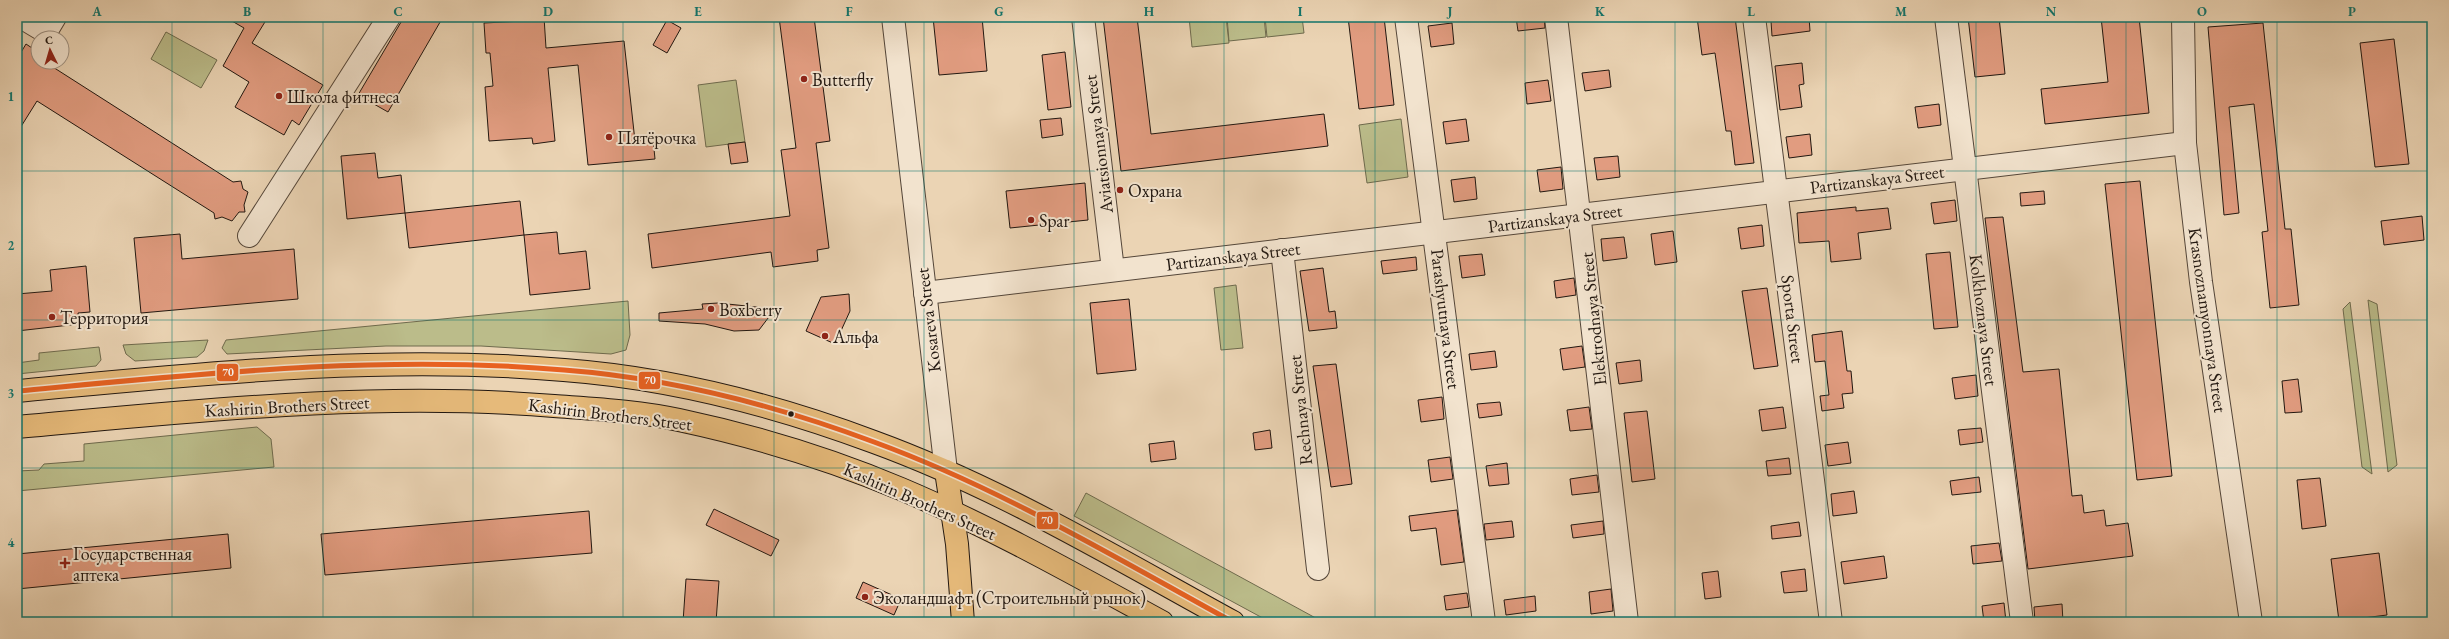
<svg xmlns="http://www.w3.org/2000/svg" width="2449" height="639" font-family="'EB Garamond',serif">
<rect width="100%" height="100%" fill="#ebd4b4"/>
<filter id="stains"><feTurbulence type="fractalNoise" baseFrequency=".005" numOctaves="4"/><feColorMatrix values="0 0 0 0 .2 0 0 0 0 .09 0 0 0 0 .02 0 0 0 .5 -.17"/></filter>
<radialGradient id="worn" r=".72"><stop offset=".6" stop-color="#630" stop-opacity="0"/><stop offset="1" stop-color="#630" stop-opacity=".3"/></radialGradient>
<g fill="#bbbc8a" stroke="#6e6a4d">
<polygon points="1189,17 1226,17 1229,43 1192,47"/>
<polygon points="1227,17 1264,17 1266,37 1229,41"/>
<polygon points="1265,17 1302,17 1304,33 1267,37"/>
<polygon points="166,32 217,60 201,88 151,59"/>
<polygon points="736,80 745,142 706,147 698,85"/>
<polygon points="1401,119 1408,177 1367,183 1359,125"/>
<polygon points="1236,285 1243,348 1221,350 1214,288"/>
<polygon points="2368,300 2377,304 2397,465 2388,472"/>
<polygon points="628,301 630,335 626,350 611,354 481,346 386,346 227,354 222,348 226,340"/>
<polygon points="2350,302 2372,474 2362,467 2343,309"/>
<polygon points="208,340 204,351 197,357 135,361 126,354 123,345"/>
<polygon points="99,347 101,360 96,366 17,374 17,363 39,360 39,353"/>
<polygon points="257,427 271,439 274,467 17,491 17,471 39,470 44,464 84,461 84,444"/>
<polygon points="1086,493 1323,622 1270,622 1076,517 1074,516"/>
</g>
<g fill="#e19c80" stroke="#211710">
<polygon points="225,17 268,17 252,43 323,85 299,125 292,120 284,135 235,107 249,82 223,66 244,28"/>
<polygon points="404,17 443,17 388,112 358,95"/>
<polygon points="523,17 544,17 546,48 624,41 635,141 653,139 655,159 588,165 578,65 548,68 555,141 533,144 532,138 489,141 485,87 493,86 490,53 486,53 484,23 523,21"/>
<polygon points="779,17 814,17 830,141 816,143 829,248 817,250 818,261 773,267 771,252 652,268 648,234 790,216 781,150 796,148"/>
<polygon points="933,17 982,17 987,71 939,75"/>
<polygon points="1103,17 1137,17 1151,134 1324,114 1328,146 1121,171"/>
<polygon points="1348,17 1384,17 1394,105 1359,109"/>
<polygon points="1516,17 1544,17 1545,28 1518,31"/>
<polygon points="1697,17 1735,17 1754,163 1735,165 1731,131 1726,131 1715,53 1702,55"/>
<polygon points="1785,17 1809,17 1810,31 1772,36 1771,21 1785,19"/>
<polygon points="1968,17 1999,17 2005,74 1975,77"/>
<polygon points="2101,17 2139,17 2149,113 2045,124 2041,89 2108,82"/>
<polygon points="667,20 681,28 667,53 653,45"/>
<polygon points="1452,23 1454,44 1431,47 1428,26"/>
<polygon points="2263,23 2285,229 2291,229 2299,305 2270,308 2262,232 2268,231 2254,104 2229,107 2239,213 2224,215 2208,27"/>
<polygon points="2394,39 2409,164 2375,167 2360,43"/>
<polygon points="26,44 38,52 38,62 45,62 233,182 241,181 243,189 248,192 244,205 245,212 239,212 232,221 222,217 215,219 214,213 37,101 17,133 17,59"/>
<polygon points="1065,52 1071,107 1048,110 1042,55"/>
<polygon points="1802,63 1804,84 1799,85 1802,107 1780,110 1775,66"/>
<polygon points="1609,70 1611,87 1585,91 1582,73"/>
<polygon points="1548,80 1551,101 1527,104 1525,83"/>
<polygon points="1939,104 1941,125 1918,128 1915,107"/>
<polygon points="1061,118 1063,135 1042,138 1040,120"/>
<polygon points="1466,119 1469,141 1446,144 1443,122"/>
<polygon points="1810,134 1812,155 1789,158 1786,137"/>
<polygon points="745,142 748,162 731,164 728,144"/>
<polygon points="375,153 378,178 401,175 405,213 347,219 341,156"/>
<polygon points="1618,156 1620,177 1597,180 1594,158"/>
<polygon points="1561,167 1563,189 1540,192 1537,170"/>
<polygon points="1475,177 1477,199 1454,202 1451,180"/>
<polygon points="2140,181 2172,476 2137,480 2105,184"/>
<polygon points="1085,183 1088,220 1010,228 1006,191"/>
<polygon points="2044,191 2045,204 2021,206 2020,193"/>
<polygon points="1955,200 1957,221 1934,224 1931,203"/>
<polygon points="520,201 524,235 409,248 405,213"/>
<polygon points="1856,207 1856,211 1888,208 1891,229 1858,233 1861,259 1831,262 1829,241 1799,243 1797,213"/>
<polygon points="2422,216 2424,240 2384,245 2381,221"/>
<polygon points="2003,217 2023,372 2059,369 2072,496 2082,495 2084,513 2104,510 2106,526 2128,523 2133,556 2028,569 1985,218"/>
<polygon points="1762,225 1764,246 1741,249 1738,228"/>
<polygon points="1673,231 1677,262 1655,265 1651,234"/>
<polygon points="557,232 559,254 586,251 590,289 530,295 524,235"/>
<polygon points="180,234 182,259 294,249 298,299 141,313 134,238"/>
<polygon points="1624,237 1627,258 1603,261 1601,239"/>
<polygon points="1950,252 1958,327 1934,329 1926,254"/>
<polygon points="1482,254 1485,275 1462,278 1459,256"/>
<polygon points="1416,257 1417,270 1383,274 1381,261"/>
<polygon points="86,266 90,312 78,313 79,324 17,331 17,294 52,291 50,270"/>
<polygon points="1323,268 1329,312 1335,311 1337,328 1309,331 1300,271"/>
<polygon points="1574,278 1576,295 1556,298 1554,281"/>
<polygon points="1767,288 1778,366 1754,369 1742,291"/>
<polygon points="849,294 850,311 835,344 806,331 821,297"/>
<polygon points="1129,299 1136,370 1097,374 1090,303"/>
<polygon points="718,303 775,309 759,330 734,331 705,324 659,321 659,313 703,309 702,304"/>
<polygon points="1842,331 1847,371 1851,371 1853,393 1842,394 1844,408 1822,411 1820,396 1829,395 1825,361 1815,362 1812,335"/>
<polygon points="1582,346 1585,367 1563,370 1560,349"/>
<polygon points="1495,351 1497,367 1471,370 1469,354"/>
<polygon points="1640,360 1642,381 1619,384 1616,363"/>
<polygon points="1336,364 1352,484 1331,487 1313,366"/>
<polygon points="1976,375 1978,396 1955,399 1952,378"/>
<polygon points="2298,379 2302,412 2285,413 2282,381"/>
<polygon points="1442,397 1444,419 1421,422 1418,400"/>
<polygon points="1500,402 1502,415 1479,418 1477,404"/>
<polygon points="1589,407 1592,429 1570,431 1567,410"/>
<polygon points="1783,407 1786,428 1762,431 1759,410"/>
<polygon points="1647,411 1655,479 1632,482 1624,413"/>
<polygon points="1981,428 1983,442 1960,445 1958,430"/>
<polygon points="1270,430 1272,448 1255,450 1253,433"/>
<polygon points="1174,441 1176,459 1151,462 1149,444"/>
<polygon points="1848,442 1851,463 1828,466 1825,445"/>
<polygon points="1450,457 1453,479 1431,482 1428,460"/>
<polygon points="1789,458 1791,474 1768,476 1766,461"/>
<polygon points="1507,463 1509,484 1489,486 1486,466"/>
<polygon points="1597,475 1599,492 1572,495 1570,479"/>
<polygon points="1979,477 1981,492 1952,495 1950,481"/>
<polygon points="2320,478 2326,526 2302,529 2297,480"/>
<polygon points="1854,491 1857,513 1833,516 1831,494"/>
<polygon points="714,509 779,540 771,556 706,525"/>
<polygon points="1457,510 1464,562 1441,565 1436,528 1411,531 1409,516"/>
<polygon points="589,511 592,553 325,575 321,534"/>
<polygon points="1512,521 1514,537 1486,540 1484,524"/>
<polygon points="1603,521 1604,534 1573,538 1571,525"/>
<polygon points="1799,522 1801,536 1772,539 1771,526"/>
<polygon points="228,534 231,568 17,589 17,554"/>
<polygon points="1999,543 2002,561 1973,564 1971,546"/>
<polygon points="2379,553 2387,615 2339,621 2331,559"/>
<polygon points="1884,556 1887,578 1844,584 1841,562"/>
<polygon points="1805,569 1807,591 1784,593 1781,572"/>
<polygon points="1718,571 1721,597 1705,599 1702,573"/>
<polygon points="686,579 719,581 716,622 683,622"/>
<polygon points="863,582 901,599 894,615 856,598"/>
<polygon points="1611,589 1613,611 1591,614 1589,592"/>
<polygon points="1467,593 1469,607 1446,610 1444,596"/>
<polygon points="1535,596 1536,611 1506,615 1504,600"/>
<polygon points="2004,603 2006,622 1984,622 1982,606"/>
<polygon points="2062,604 2063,622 2035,622 2034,607"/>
</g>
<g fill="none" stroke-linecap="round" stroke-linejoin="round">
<g stroke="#544639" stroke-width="24">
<g id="minor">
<polyline points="21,17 46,32 55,17"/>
<polyline points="893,17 946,471"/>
<polyline points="1083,17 1113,270"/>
<polyline points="1406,17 1484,622"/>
<polyline points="1556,17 1627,622"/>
<polyline points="1754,17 1831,622"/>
<polyline points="1946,17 2022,622"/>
<polyline points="2183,17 2185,143 2201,282 2251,622"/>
<polyline points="249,236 389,17"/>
<polyline points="1282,250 1318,569"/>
<polyline points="925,293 2185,143"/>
</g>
</g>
<g stroke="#211710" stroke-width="24">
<g id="major">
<path d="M17,391C199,374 382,354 564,370C670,378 775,405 874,442C1000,488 1116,558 1233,622"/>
<path d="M17,427C196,411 375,391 554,406C595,409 638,411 679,420C754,436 830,459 901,489C991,527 1076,575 1162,622"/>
<polyline points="946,471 957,544 963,622"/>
</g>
</g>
<use href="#minor" stroke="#f2e3ce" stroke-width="22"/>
<use href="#major" stroke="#e6ba7a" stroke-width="22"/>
<g stroke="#f2e3ce" stroke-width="8">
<path id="bus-1" d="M17,391C199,374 382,354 564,370C670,378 775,405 874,442C1000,488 1116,558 1233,622"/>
</g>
<use href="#bus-1" stroke="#e86121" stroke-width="5"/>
</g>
<path fill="none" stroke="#0f766e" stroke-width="1" stroke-opacity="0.55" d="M172,17V622M323,17V622M473,17V622M623,17V622M774,17V622M924,17V622M1074,17V622M1224,17V622M1375,17V622M1525,17V622M1675,17V622M1826,17V622M1976,17V622M2126,17V622M2277,17V622M17,171H2432M17,320H2432M17,468H2432"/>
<g fill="#8f2418" stroke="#f2e3ce" stroke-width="1.5">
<circle cx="804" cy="79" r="4"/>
<circle cx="279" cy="96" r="4"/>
<circle cx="609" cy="137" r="4"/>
<circle cx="1120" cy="190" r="4"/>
<circle cx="1031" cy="220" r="4"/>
<circle cx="711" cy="309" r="4"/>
<circle cx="52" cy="317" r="4"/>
<circle cx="825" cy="336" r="4"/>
<path d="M63 557h4v4h4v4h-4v4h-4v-4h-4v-4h4z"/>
<circle cx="865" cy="597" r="4"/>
</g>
<circle fill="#211710" stroke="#f2e3ce" stroke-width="1.5" cx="791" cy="414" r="3.5"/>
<g text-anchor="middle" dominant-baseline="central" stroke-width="4" stroke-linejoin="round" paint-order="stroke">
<g font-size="18" fill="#211710" stroke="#f2e3ce" text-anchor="start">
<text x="812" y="79">Butterfly</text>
<text x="287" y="96">Школа фитнеса</text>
<text x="617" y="137">Пятёрочка</text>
<text x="1128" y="190">Охрана</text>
<text x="1039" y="220">Spar</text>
<text x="719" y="309">Boxberry</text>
<text x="60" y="317">Территория</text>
<text x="833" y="336">Альфа</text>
<text x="73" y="553">Государственная<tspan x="73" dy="21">аптека</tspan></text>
<text x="873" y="597">Эколандшафт (Строительный рынок)</text>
</g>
<g font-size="18" fill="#211710" stroke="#f2e3ce">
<text transform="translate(1098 144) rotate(-97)">Aviatsionnaya Street</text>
<text transform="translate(1877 179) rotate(-7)">Partizanskaya Street</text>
<text transform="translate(1555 218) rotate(-7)">Partizanskaya Street</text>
<text transform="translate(1233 256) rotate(-7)">Partizanskaya Street</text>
<text transform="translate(1446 319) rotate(83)">Parashyutnaya Street</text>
<text transform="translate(1593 319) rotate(-96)">Elektrodnaya Street</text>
<text transform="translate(1793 319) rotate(83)">Sporta Street</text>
<text transform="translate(928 320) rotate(-97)">Kosareva Street</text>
<text transform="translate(1984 320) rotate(83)">Kolkhoznaya Street</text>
<text transform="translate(2208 320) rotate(82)">Krasnoznamyonnaya Street</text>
<text transform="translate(287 406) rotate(-3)">Kashirin Brothers Street</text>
<text transform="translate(1300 410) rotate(-96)">Rechnaya Street</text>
<text transform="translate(610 414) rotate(7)">Kashirin Brothers Street</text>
<text transform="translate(920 501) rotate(24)">Kashirin Brothers Street</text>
</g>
</g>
<g stroke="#f2e3ce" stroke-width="1.5">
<rect x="216" y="363" width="23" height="19" rx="4" fill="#e86121"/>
<rect x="638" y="371" width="23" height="19" rx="4" fill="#e86121"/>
<rect x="1036" y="511" width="23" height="19" rx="4" fill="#e86121"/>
</g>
<g font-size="11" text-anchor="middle" font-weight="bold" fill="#fff">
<text x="228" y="376">70</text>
<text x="650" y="384">70</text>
<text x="1047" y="524">70</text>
</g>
<rect width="2449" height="639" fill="none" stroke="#ebd4b4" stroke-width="44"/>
<g transform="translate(50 50) rotate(355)"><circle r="19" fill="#f2e3ce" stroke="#9e9182"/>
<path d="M0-3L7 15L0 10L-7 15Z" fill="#8f2418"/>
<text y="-6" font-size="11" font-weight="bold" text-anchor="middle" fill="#211710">С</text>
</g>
<rect x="22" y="22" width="2405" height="595" fill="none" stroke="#0f766e" stroke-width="1.5"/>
<g font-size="13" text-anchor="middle" font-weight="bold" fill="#0f766e">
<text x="97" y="16">A</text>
<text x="247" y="16">B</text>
<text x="398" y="16">C</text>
<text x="548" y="16">D</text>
<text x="698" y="16">E</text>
<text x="849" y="16">F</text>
<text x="999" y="16">G</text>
<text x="1149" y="16">H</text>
<text x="1300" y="16">I</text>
<text x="1450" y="16">J</text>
<text x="1600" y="16">K</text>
<text x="1751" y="16">L</text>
<text x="1901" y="16">M</text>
<text x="2051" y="16">N</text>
<text x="2202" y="16">O</text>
<text x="2352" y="16">P</text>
<text x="11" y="101">1</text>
<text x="11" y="250">2</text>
<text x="11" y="398">3</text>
<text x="11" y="547">4</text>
</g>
<rect width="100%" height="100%" filter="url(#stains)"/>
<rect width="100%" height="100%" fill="url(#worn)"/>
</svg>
